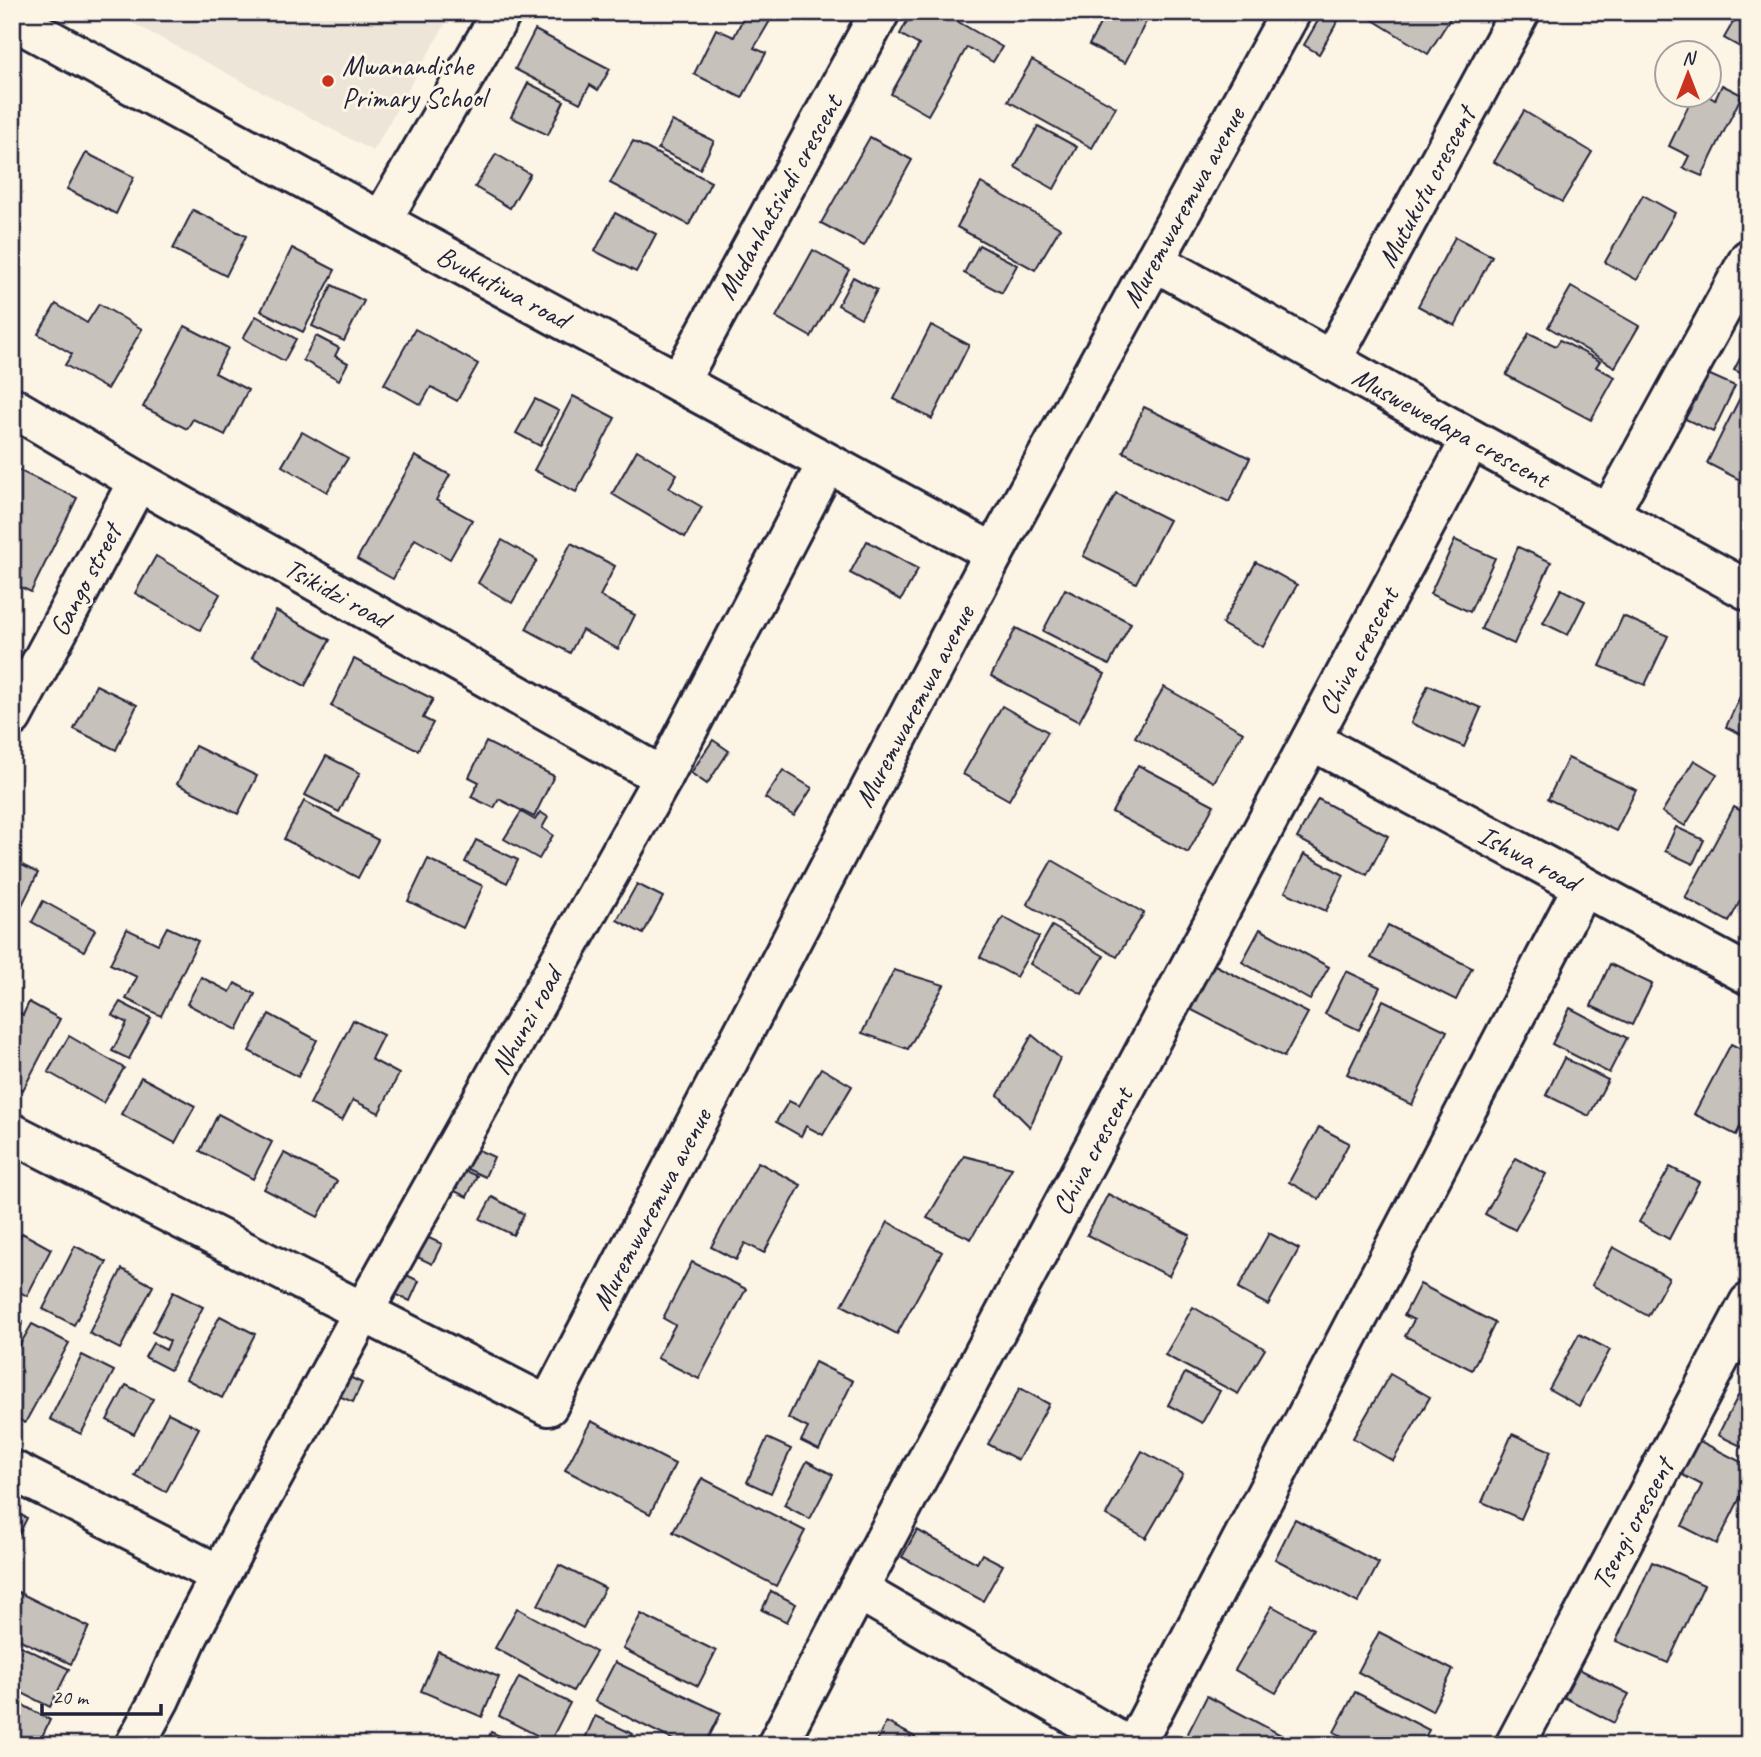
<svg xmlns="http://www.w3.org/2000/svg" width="1761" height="1757" font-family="Caveat,sans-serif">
<rect width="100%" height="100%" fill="#fcf5e5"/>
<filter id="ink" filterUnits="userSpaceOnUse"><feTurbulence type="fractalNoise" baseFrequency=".0143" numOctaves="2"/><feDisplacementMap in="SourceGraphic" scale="14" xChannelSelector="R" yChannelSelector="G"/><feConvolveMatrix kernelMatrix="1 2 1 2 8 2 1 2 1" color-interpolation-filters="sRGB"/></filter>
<g filter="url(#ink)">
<polygon fill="#ece5d8" points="112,12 452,12 373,151"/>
<g fill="#c6c1bb" stroke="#22223b" stroke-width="2">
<polygon points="746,12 770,12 774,14 754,48 766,53 742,98 694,74 716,29 734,37"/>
<polygon points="912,12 941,12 1002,47 993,62 967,47 928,115 891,94 919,45 900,34"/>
<polygon points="1106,12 1151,12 1125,63 1089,45"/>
<polygon points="1323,12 1343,12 1319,54 1304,45"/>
<polygon points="1360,12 1450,12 1453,14 1428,54"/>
<polygon points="1739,12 1749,12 1749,52 1724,38"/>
<polygon points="535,30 610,69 598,90 590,85 580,103 515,69"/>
<polygon points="1032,60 1116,107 1092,148 1008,101"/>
<polygon points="528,83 564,101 548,135 511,117"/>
<polygon points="1722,85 1742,95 1702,176 1683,168 1689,156 1669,146 1694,94 1705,94 1715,100"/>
<polygon points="1524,111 1592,152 1562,202 1494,162"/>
<polygon points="12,113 21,118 12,134"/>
<polygon points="672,121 714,141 700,169 658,149"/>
<polygon points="1038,126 1077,147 1054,189 1015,167"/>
<polygon points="870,137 912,160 864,246 821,223"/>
<polygon points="633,141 711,182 689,225 610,183"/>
<polygon points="86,153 134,177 116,214 67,189"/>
<polygon points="496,154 530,174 510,208 475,187"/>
<polygon points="981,183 1060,228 1035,270 957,227"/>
<polygon points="1643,195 1675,213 1637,280 1605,262"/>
<polygon points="193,210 246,236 226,276 173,249"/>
<polygon points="615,213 656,234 636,272 595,251"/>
<polygon points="1455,237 1492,256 1455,326 1418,306"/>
<polygon points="979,245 1017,265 1002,293 964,273"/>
<polygon points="292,248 335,270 303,332 261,311"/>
<polygon points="813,250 849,270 811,337 776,317"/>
<polygon points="853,277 877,290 861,318 838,305"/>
<polygon points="332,285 364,301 344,341 312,326"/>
<polygon points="1571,287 1639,326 1615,367 1548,327"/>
<polygon points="56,304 87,323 99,304 142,329 107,389 65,365 72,354 38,334"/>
<polygon points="256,316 296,339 284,361 243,338"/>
<polygon points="931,325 969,345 932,419 894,399"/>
<polygon points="185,326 228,348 215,373 248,390 225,435 193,419 187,429 143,407"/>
<polygon points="415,329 478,364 457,401 431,387 421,405 384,384"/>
<polygon points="1529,333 1556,346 1560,340 1600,361 1596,367 1615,377 1591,420 1506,375"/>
<polygon points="316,336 339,348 335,356 348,363 339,380 303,360"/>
<polygon points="1749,341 1749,377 1734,370"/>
<polygon points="1701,371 1735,386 1713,432 1679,416"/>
<polygon points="1749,380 1749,468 1742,481 1707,463"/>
<polygon points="573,396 615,418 576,492 534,470"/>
<polygon points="535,399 559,411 540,446 516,433"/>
<polygon points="1144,407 1250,458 1229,502 1123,452"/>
<polygon points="302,432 348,458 327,492 282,466"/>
<polygon points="637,450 677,474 669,488 702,507 685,537 612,494"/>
<polygon points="415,456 450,475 436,500 472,520 450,559 415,539 393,579 357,559"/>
<polygon points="12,467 77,498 31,592 12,583 18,571 12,568"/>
<polygon points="1116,493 1169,520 1136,583 1083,556"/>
<polygon points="502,540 537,560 512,603 478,583"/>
<polygon points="1455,540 1495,558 1470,612 1430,594"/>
<polygon points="867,541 918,569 901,600 850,573"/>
<polygon points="571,543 615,566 600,596 635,615 618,649 582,630 570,653 526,629"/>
<polygon points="1518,547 1551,562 1514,644 1481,629"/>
<polygon points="156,556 220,594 200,630 135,593"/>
<polygon points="1256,562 1297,585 1263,647 1222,624"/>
<polygon points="1065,589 1131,623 1109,665 1043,631"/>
<polygon points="1561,589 1585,601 1568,635 1543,623"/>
<polygon points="276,611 330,640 305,686 252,657"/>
<polygon points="1623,616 1668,636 1645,685 1600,666"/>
<polygon points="1016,628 1105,674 1079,722 991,676"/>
<polygon points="354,659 433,699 423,718 433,723 418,750 331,706"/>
<polygon points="96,685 137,705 116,750 74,729"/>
<polygon points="1428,685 1481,708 1464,747 1411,723"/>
<polygon points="1164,687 1243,732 1214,782 1135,737"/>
<polygon points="1743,690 1749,693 1749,738 1726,727"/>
<polygon points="1002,706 1048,732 1009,800 963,774"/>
<polygon points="713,740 729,751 707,784 691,773"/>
<polygon points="486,742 554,776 534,817 499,799 494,808 471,797 479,782 469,777"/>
<polygon points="195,746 257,776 238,814 177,784"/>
<polygon points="326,756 360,773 339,812 305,795"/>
<polygon points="1568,758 1636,790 1616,831 1548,799"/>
<polygon points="1694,760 1717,774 1685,826 1662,812"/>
<polygon points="1138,765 1214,805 1188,853 1112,812"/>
<polygon points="783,770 812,788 794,816 765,798"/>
<polygon points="1318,799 1388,836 1367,875 1297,838"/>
<polygon points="304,801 378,840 358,878 284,839"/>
<polygon points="1734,807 1749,815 1749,884 1729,922 1685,898"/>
<polygon points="521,812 535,820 540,812 548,817 542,828 553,835 539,859 504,839"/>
<polygon points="1676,827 1704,840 1693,864 1665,851"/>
<polygon points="476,840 518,860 507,883 465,862"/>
<polygon points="1304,854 1344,875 1326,911 1285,892"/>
<polygon points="428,859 483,886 463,928 408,901"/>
<polygon points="12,860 38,873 19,911 12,907"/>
<polygon points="1052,860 1144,913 1117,957 1027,904"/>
<polygon points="637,884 663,897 643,934 617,920"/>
<polygon points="43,901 95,930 84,951 32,922"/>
<polygon points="1003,917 1039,937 1016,977 980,957"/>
<polygon points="1388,925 1472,968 1456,1000 1371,958"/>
<polygon points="1052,926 1104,956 1082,994 1030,964"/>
<polygon points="167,927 198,941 161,1016 126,999 137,977 110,964 127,929 158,944"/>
<polygon points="1260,929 1329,967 1310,1000 1242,962"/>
<polygon points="1211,963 1308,1013 1284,1057 1188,1008"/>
<polygon points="1610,964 1652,984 1632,1025 1591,1006"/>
<polygon points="894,970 944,985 908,1049 862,1033"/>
<polygon points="1346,971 1380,987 1359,1030 1325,1014"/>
<polygon points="201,977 230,992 235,983 255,994 237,1030 187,1004"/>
<polygon points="1383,1000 1447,1031 1412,1105 1347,1074"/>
<polygon points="29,1002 60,1019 23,1090 12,1085 12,1009 23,1015"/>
<polygon points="120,1002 151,1018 129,1059 112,1051 127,1023 112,1015"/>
<polygon points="1570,1008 1627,1038 1609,1073 1552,1044"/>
<polygon points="269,1014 317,1040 298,1077 249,1051"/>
<polygon points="353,1020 383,1035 371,1059 399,1074 379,1113 353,1100 342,1121 310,1104"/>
<polygon points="1032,1035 1060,1058 1030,1127 998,1095"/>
<polygon points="69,1036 124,1068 103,1103 48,1072"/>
<polygon points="1731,1044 1749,1053 1749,1110 1736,1135 1694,1114"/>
<polygon points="1564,1058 1608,1080 1589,1116 1546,1095"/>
<polygon points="821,1068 852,1086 823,1135 806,1126 801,1136 776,1122 789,1101 799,1106"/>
<polygon points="141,1077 195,1106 175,1143 121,1114"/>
<polygon points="218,1114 272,1142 253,1179 200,1151"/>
<polygon points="1319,1127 1349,1143 1319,1199 1289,1182"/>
<polygon points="463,1143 494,1157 485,1177 454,1163"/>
<polygon points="284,1153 337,1181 318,1217 264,1189"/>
<polygon points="964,1156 1012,1168 971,1239 927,1218"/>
<polygon points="1516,1158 1546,1174 1515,1230 1485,1214"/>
<polygon points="758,1162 801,1185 764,1253 745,1243 736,1260 711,1247"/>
<polygon points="453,1166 477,1176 467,1197 444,1186"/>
<polygon points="1670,1167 1699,1182 1669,1239 1639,1222"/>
<polygon points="1108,1194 1190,1235 1169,1276 1087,1235"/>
<polygon points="492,1197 524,1214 513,1235 480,1219"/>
<polygon points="888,1222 942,1252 897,1334 842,1305"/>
<polygon points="22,1233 51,1249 27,1296 12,1288 12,1252"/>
<polygon points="418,1233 442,1244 432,1264 409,1253"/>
<polygon points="1269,1233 1299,1249 1268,1305 1238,1289"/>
<polygon points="75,1246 107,1262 74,1325 43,1309"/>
<polygon points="1613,1247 1669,1278 1648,1316 1592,1285"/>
<polygon points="692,1262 746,1289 699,1379 657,1358 675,1325 663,1318"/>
<polygon points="122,1269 153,1286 120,1349 89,1333"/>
<polygon points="396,1270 419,1281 410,1301 386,1290"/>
<polygon points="1420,1284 1495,1323 1472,1370 1405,1336 1414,1320 1404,1315"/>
<polygon points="173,1292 203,1307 170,1370 145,1357 153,1343 166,1350 170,1341 152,1332"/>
<polygon points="1193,1307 1265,1349 1238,1394 1165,1355"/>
<polygon points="12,1315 23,1322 12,1341"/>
<polygon points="220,1316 255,1334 222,1398 186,1379"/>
<polygon points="32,1324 69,1343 25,1423 12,1416 12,1358"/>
<polygon points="1579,1334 1610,1350 1579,1406 1549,1389"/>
<polygon points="82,1355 114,1371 81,1434 50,1419"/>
<polygon points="815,1362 853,1381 819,1450 801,1441 808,1428 788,1418"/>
<polygon points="339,1372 362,1383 353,1402 329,1392"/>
<polygon points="1185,1373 1220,1391 1202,1423 1168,1405"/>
<polygon points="1390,1374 1430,1397 1393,1461 1353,1438"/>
<polygon points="126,1385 153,1399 134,1434 107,1420"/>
<polygon points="1020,1388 1049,1404 1018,1460 988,1444"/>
<polygon points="1739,1394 1749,1398 1749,1450 1718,1435"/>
<polygon points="168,1413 199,1428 166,1492 135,1476"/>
<polygon points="591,1421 675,1464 650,1514 565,1470"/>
<polygon points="1512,1434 1551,1451 1521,1519 1482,1502"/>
<polygon points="1690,1436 1749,1466 1749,1480 1717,1544 1682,1526 1702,1485 1673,1470"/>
<polygon points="767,1438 791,1449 771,1493 747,1482"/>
<polygon points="1142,1451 1183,1474 1146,1538 1106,1515"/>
<polygon points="807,1461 833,1475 810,1519 784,1505"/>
<polygon points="702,1478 805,1531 776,1586 673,1532"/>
<polygon points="12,1511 27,1518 12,1548"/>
<polygon points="1295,1519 1379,1563 1358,1603 1275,1559"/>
<polygon points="917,1530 977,1563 982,1554 1003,1565 983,1601 902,1557"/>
<polygon points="1652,1562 1704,1585 1668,1663 1616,1641"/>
<polygon points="559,1565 605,1588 583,1628 538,1605"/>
<polygon points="16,1591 89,1627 71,1664 12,1636 12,1600"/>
<polygon points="771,1591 796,1604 787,1622 762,1610"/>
<polygon points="1272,1606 1313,1629 1276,1693 1235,1670"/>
<polygon points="517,1608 596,1652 573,1691 495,1648"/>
<polygon points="641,1614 716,1651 698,1686 623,1649"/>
<polygon points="1379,1632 1453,1670 1432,1711 1358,1672"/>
<polygon points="12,1642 69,1669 50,1707 12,1688"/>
<polygon points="438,1651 499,1677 482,1717 421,1691"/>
<polygon points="615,1662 721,1713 705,1745 683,1745 595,1701"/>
<polygon points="1571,1665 1629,1694 1614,1723 1556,1693"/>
<polygon points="519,1677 570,1703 550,1742 499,1716"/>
<polygon points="1355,1692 1429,1730 1421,1745 1358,1745 1334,1732"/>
<polygon points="1207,1696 1281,1735 1276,1745 1201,1745 1186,1737"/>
<polygon points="12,1699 50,1720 38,1745 12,1745"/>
<polygon points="595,1716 633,1734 628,1745 582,1745"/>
<polygon points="886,1722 915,1737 911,1745 875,1745"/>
<polygon points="491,1732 520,1745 485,1745"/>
</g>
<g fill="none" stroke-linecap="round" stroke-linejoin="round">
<g stroke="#22223b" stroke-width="44">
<g id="minor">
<polyline points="12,19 381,221 994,553"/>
<polyline points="381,221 502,12"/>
<polyline points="1154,261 1471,439 1749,591"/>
<polyline points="1331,361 1520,12"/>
<polyline points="679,382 880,12"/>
<polyline points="12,407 138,481 663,777"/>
<polyline points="1609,514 1749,259"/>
<polyline points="12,717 138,481"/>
<polyline points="1311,740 1749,975"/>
<polyline points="12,1133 548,1406 994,553 1291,12"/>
<polyline points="12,1470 220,1575"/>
<polyline points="135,1745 160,1699 188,1637 245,1528 363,1312 663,777 827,463"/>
<polyline points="777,1745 858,1590"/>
<polyline points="1126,1745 858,1590 1471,439"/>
<polyline points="1135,1745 1583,886"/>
<polyline points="1515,1745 1749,1303"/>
</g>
</g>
<use href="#minor" stroke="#fcf5e5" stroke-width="38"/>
</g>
</g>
<circle fill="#c8321e" stroke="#fcf5e5" stroke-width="2.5" cx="328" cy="81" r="7"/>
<g text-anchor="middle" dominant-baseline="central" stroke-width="6" stroke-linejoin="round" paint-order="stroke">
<g font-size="28" fill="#22223b" stroke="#fcf5e5" text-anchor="start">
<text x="342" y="65">Mwanandishe<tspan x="342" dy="32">Primary School</tspan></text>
</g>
<g font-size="28" fill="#22223b" stroke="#fcf5e5">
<text transform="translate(1426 187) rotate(-62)">Mutukutu crescent</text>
<text transform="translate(779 197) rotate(-61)">Mudanhatsindi crescent</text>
<text transform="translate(1183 207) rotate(-61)">Muremwaremwa avenue</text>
<text transform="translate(503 287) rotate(28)">Bvukutiwa road</text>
<text transform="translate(1451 427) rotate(29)">Muswewedapa crescent</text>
<text transform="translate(85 580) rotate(-62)">Gango street</text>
<text transform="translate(337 593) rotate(29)">Tsikidzi road</text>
<text transform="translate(1358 651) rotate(-62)">Chiva crescent</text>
<text transform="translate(914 706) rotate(-62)">Muremwaremwa avenue</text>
<text transform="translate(1529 858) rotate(28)">Ishwa road</text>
<text transform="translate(526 1021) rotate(-61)">Nhunzi road</text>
<text transform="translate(1092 1151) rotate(-62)">Chiva crescent</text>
<text transform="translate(651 1209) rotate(-62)">Muremwaremwa avenue</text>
<text transform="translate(1632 1524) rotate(-62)">Tsengi crescent</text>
</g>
</g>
<rect width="1761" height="1757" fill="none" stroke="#fcf5e5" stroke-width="42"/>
<rect x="21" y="21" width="1719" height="1715" fill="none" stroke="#22223b" stroke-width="2.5" filter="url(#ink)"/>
<g transform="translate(1688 74)"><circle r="33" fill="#fcf5e5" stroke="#a5a1a1" stroke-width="2"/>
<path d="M0-5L12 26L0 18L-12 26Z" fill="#c8321e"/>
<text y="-10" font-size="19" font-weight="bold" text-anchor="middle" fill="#22223b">N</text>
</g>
<path d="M42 1704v10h119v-10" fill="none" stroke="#22223b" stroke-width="3.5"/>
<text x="52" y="1704" font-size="21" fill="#22223b" stroke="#fcf5e5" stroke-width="5" paint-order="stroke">20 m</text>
</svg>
